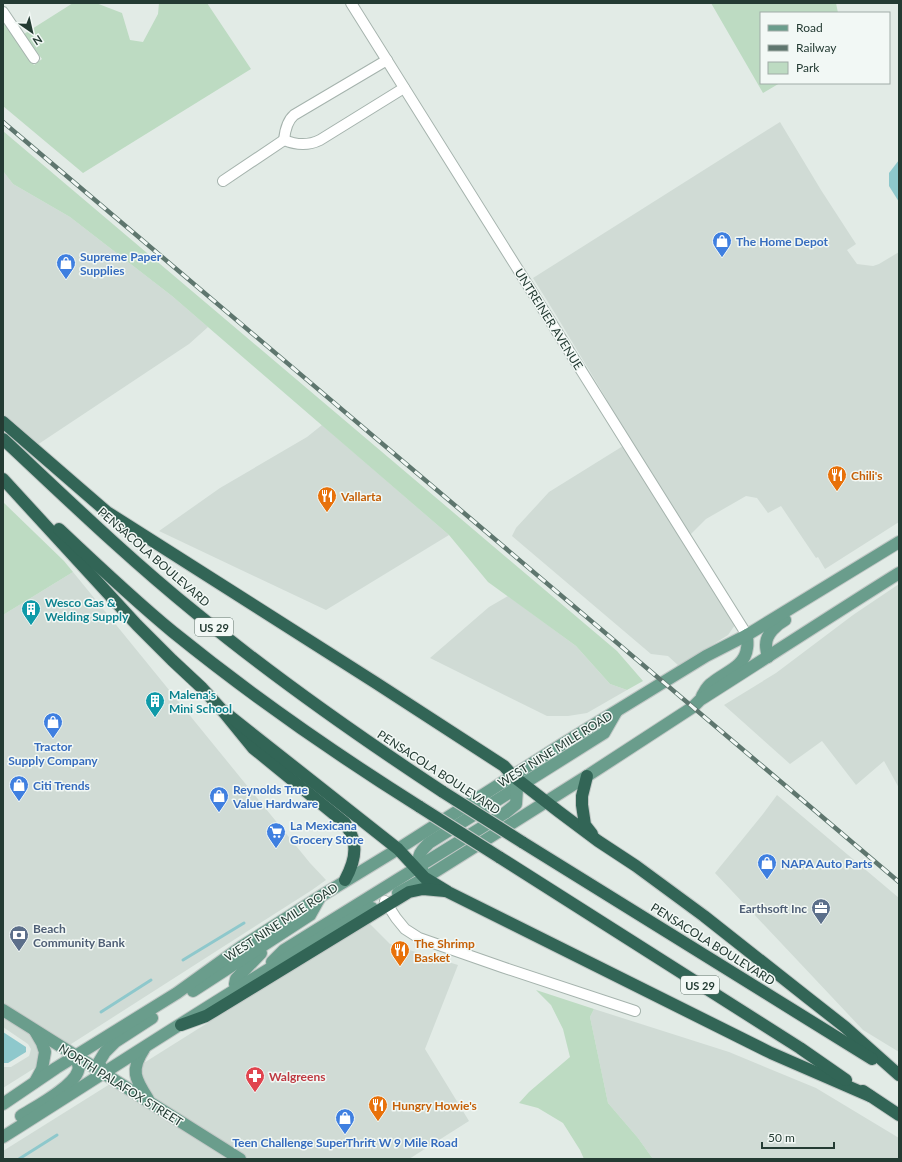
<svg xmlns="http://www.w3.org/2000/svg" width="902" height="1162" font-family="Lato,sans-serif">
<rect width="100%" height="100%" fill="#e2ebe6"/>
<g fill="#d0dbd5">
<polygon points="780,122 821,190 856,244 847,250 857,264 873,266 879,264 899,252 899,522 825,569 818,557 816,558 781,506 768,513 757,498 746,496 706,519 690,535 606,400 607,400 556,315 533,278"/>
<polygon points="3,171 13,184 70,217 172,296 208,327 189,344 37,445 3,417"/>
<polygon points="322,425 449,535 326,610 159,531 220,488 307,437"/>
<polygon points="623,446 735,625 728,635 679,666 668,656 651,654 512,536 516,528 549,492"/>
<polygon points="73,572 310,863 326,880 312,890 68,1046 38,1026 36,1023 34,1024 3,1004 3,615"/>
<polygon points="899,584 899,788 884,761 856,785 822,741 790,764 724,705 776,673 853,615"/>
<polygon points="508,596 576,646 610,684 627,690 587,713 568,716 547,716 430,658 489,607"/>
<polygon points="777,795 899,898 899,1052 863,1030 715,873 763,814"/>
<polygon points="368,922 390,944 458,965 425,1049 469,1121 409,1159 249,1159 143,1093 139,1066"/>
<polygon points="594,1009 729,1052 816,1088 899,1138 899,1159 653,1159 638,1138 608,1103 590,1017"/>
<polygon points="3,1016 31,1034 37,1044 40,1052 38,1066 3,1088 3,1067 11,1067 29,1056 30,1053 31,1049 28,1044 3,1027"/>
<polygon points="110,1084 135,1100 137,1103 139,1102 230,1159 3,1159 3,1151"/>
</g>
<g fill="#bddbc2">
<polygon points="73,3 96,3 122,13 130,40 143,42 158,14 159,3 207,3 251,69 83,173 3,106 3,21 34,65 42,59 24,34"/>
<polygon points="711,3 836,3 838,13 761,13 761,83 780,83 763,93"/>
<polygon points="3,131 617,651 643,681 627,690 610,684 576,646 488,582 449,535 172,296 70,217 13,184 3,171"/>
<polygon points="3,502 64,561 73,572 3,615"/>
<polygon points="536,990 594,1009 590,1017 608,1103 638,1138 653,1159 584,1159 580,1150 563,1123 538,1108 519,1103 529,1092 570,1057 563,1029 551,1005"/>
</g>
<g fill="#8ec8cc">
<polygon points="899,160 899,202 889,186 889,173"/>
<polygon points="3,1032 26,1047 26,1052 8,1063 3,1063"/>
</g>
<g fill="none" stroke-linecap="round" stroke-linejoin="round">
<g stroke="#8ec8cc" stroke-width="3">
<polyline points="183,960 244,923"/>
<polyline points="101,1012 151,980"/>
<polyline points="19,1159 57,1135"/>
</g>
<g stroke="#a5b3ad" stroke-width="12">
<g id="minor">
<polyline points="351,3 747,635"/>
<polyline points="3,12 34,58"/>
<path d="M284,140C296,145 308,146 320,140L404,88"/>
<path d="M284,140C285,130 287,121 294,115L387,60"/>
<polyline points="223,181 284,140"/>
<polyline points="385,901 396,918 405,929 419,938 502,967 635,1011"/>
</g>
</g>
<g stroke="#c2c8c6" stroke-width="14">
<g id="major">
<path d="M768,657C767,653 766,649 766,645C766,634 776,625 785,620"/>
<path d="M702,696C705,691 707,686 712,683C725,672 745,667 747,648C748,644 747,639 747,635"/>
<path d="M423,872C417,856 417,855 429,843L604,733L616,712"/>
<path d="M398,893L425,878L587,776L693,707L700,700C766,658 832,615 899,573"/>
<polyline points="272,962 284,950 505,813 516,804 517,789 513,776"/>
<polyline points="237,989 235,984 236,979 261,953"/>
<polyline points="193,991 310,915 320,897"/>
<polyline points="3,1010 240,1159"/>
<polyline points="35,1031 42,1043 45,1052 42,1069 35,1082"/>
<path d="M144,1049C130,1070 135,1079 148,1099"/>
<polyline points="103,1074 99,1062 105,1052 115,1042 152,1018"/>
<polyline points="3,1104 56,1068 177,993 241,947 321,896 398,849 561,745 706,656 747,635 899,542"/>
<path d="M21,1116C35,1107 73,1087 78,1071C80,1066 77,1061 75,1056"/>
<path d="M3,1137C125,1060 246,980 372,908"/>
</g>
</g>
<g stroke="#c2c8c6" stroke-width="14">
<g id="highway">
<polyline points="3,422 107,512 376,683 504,766 513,776 558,811 598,841 636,866 704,916 808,998 845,1027 899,1075"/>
<path d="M3,439C66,498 129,559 196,613C275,678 358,736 443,792"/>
<path d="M3,479L137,625L172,660L202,688L222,710L253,748L345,823C348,829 352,834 353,840C357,853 351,869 345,880"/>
<path d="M59,529C96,564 134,600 173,632C252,696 334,753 420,807"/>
<polyline points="222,710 398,849 425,878 448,892 771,1053 870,1096"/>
<polyline points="587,776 582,796 582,805 585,825 592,834"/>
<polyline points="522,842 872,1059"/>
<polyline points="499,857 800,1048 846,1080"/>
<polyline points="181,1025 206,1016 409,892 423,889 445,891"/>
<polyline points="863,1091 899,1115"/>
</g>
</g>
<use href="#minor" stroke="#fff" stroke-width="10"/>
<use href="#major" stroke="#6a9d8c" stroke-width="12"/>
<use href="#highway" stroke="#326556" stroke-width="12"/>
<g stroke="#5e766e" stroke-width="4.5">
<polyline id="rail" points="3,122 899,882"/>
</g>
<use href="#rail" stroke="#f2f8f5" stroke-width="3" stroke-dasharray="9" stroke-linecap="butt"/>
<g stroke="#c2c8c6" stroke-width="14" stroke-linecap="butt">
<g id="highway-bridge">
<polyline points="443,792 522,842"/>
<polyline points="420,807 499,857"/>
</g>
</g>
<use href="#highway-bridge" stroke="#326556" stroke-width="12"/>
</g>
<defs>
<g id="shop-pin" transform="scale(1)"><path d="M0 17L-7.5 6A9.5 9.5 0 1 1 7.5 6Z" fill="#3f7fe0" stroke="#f2f8f5"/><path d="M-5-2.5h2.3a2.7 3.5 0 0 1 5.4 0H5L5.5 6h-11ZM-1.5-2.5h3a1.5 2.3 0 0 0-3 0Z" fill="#fff"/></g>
<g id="restaurant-pin" transform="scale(1)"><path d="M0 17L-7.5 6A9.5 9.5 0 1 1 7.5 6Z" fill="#e8710a" stroke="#f2f8f5"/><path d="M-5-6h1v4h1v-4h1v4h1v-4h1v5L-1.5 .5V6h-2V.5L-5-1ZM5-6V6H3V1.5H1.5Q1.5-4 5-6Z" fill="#fff"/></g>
<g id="building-pin" transform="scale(1)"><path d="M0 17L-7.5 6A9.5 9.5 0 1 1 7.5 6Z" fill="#0f9aa8" stroke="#f2f8f5"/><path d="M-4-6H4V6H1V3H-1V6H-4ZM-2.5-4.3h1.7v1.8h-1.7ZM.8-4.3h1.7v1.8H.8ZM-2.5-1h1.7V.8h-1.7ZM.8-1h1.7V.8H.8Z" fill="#fff"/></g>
<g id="supermarket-pin" transform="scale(1)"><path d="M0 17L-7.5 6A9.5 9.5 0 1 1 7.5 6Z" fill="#3f7fe0" stroke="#f2f8f5"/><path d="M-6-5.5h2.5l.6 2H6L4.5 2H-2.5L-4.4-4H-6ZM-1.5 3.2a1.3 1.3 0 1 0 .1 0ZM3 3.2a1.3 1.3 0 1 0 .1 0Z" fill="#fff"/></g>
<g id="office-pin" transform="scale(1)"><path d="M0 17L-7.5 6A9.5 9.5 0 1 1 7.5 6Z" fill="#5c6f8a" stroke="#f2f8f5"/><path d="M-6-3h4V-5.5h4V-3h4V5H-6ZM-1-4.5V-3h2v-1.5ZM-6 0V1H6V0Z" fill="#fff"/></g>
<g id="bank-pin" transform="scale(1)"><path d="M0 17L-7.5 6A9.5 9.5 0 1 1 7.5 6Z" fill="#5c6f8a" stroke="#f2f8f5"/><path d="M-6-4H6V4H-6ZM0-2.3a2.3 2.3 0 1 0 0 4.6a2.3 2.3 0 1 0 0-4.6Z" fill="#fff"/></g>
<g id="pharmacy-pin" transform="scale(1)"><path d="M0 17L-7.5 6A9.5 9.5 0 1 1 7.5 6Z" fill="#e0444e" stroke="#f2f8f5"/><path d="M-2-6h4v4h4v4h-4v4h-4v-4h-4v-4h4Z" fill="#fff"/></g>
</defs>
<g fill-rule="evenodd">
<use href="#shop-pin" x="722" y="241"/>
<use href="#shop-pin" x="66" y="263"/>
<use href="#restaurant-pin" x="837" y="475"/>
<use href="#restaurant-pin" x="327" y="496"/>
<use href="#building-pin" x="31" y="609"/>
<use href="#building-pin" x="155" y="701"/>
<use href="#shop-pin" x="53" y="722"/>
<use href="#shop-pin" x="19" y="785"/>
<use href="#shop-pin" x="219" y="796"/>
<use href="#supermarket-pin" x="276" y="832"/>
<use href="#shop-pin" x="767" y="863"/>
<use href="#office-pin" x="821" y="908"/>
<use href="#bank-pin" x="19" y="935"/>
<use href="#restaurant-pin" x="400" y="950"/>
<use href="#pharmacy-pin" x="255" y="1076"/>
<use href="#restaurant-pin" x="378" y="1105"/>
<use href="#shop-pin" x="345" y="1118"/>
</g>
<g text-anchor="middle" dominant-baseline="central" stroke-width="3" stroke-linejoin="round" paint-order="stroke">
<g fill="#f2f8f5" stroke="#62746d" stroke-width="1">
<rect x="195" y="618" width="38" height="18" rx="3"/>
<rect x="681" y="976" width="38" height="18" rx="3"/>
</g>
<g font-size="11" font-weight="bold" fill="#243b33">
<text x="214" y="627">US 29</text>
<text x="700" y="985">US 29</text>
</g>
<g font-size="12" font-weight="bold" fill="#366cbe" stroke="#f2f8f5" text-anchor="start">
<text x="736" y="241">The Home Depot</text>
<text x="80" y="256">Supreme Paper<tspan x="80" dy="14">Supplies</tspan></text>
<text x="53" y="746" text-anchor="middle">Tractor<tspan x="53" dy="14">Supply Company</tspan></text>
<text x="33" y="785">Citi Trends</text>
<text x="233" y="789">Reynolds True<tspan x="233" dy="14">Value Hardware</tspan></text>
<text x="290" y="825">La Mexicana<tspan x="290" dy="14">Grocery Store</tspan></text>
<text x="781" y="863">NAPA Auto Parts</text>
<text x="345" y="1142" text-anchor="middle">Teen Challenge SuperThrift W 9 Mile Road</text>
</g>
<g font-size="12" fill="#243b33" stroke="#f2f8f5">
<text transform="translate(549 319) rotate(58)">UNTREINER AVENUE</text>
<text transform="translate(154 557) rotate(41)">PENSACOLA BOULEVARD</text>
<text transform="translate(555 749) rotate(-32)">WEST NINE MILE ROAD</text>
<text transform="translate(439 772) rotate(33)">PENSACOLA BOULEVARD</text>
<text transform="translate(281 922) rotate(-33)">WEST NINE MILE ROAD</text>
<text transform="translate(713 944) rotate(32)">PENSACOLA BOULEVARD</text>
<text transform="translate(121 1085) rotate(32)">NORTH PALAFOX STREET</text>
</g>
<g font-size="12" font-weight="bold" fill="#c56008" stroke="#f2f8f5" text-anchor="start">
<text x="851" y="475">Chili's</text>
<text x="341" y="496">Vallarta</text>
<text x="414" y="943">The Shrimp<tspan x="414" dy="14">Basket</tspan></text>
<text x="392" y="1105">Hungry Howie's</text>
</g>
<g font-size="12" font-weight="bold" fill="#0d838f" stroke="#f2f8f5" text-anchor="start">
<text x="45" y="602">Wesco Gas &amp;<tspan x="45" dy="14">Welding Supply</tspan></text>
<text x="169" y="694">Malena's<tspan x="169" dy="14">Mini School</tspan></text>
</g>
<g font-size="12" font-weight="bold" fill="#4e5e75" stroke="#f2f8f5" text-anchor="end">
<text x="807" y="908">Earthsoft Inc</text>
<text x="33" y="928" text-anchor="start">Beach<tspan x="33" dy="14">Community Bank</tspan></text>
</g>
<g font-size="12" font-weight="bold" fill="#be3a42" stroke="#f2f8f5" text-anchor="start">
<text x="269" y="1076">Walgreens</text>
</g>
</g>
<rect width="902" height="1162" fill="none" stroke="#243b33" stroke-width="8"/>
<rect x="760" y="12" width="130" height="72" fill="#f2f8f5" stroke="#a0aca7"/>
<rect x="768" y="25" width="20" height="6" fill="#6a9d8c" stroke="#a0aca7"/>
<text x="796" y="32" font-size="12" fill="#243b33">Road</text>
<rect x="768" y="45" width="20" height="6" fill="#5e766e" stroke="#a0aca7"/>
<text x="796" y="52" font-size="12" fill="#243b33">Railway</text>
<rect x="768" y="62" width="20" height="12" fill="#bddbc2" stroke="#a0aca7"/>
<text x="796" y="72" font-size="12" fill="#243b33">Park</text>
<g transform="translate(32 32) rotate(146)" stroke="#f2f8f5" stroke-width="3" paint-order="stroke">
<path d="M0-3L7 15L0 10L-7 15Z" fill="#243b33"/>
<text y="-6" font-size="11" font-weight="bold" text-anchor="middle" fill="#243b33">N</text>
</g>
<path d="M762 1142v6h72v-6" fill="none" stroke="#243b33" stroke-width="2"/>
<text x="768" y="1142" font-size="12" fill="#243b33" stroke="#f2f8f5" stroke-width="3" paint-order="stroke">50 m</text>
</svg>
